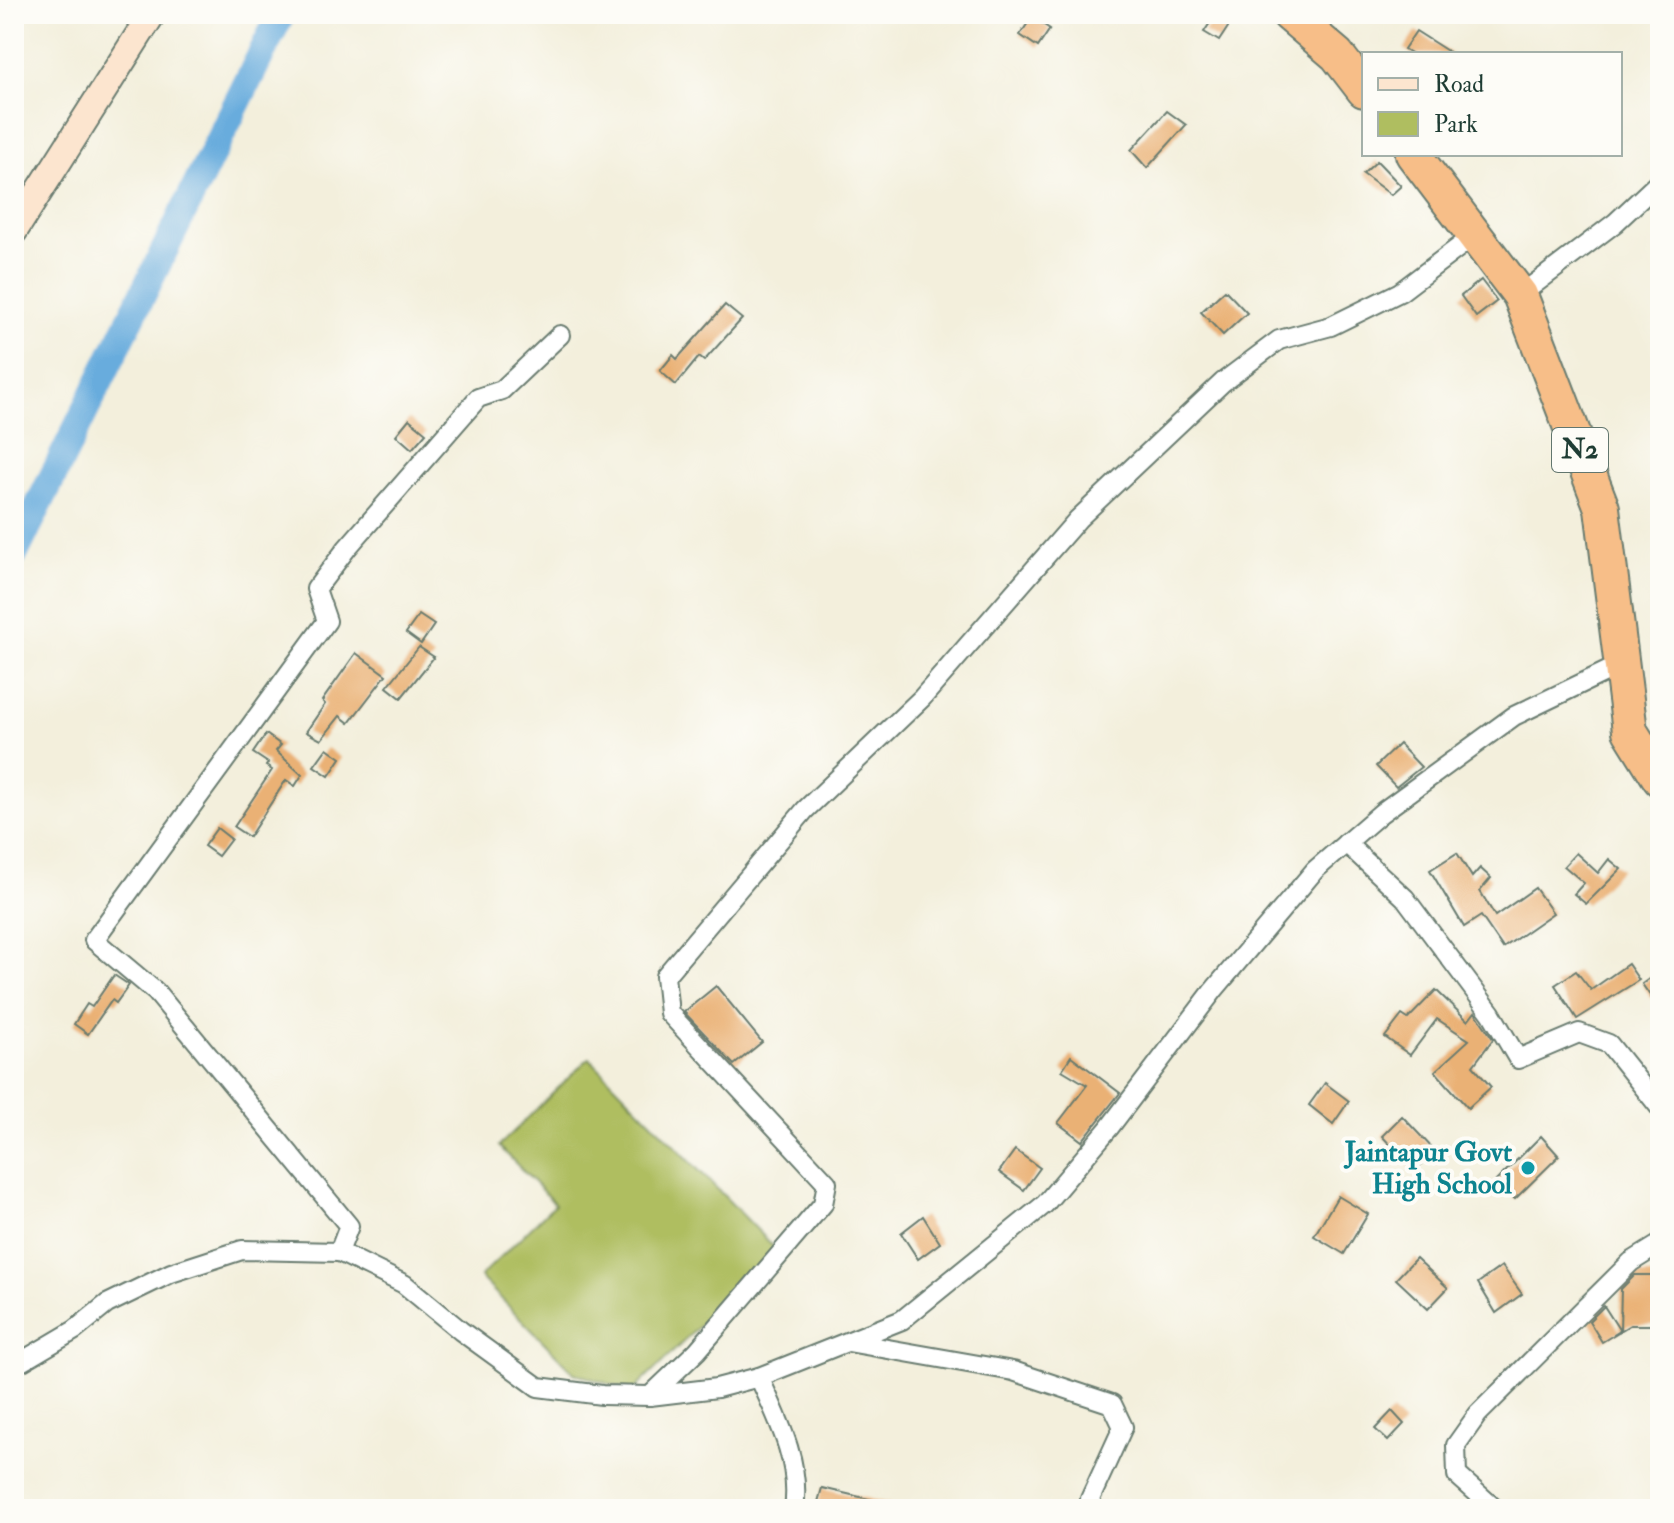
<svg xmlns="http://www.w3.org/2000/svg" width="1674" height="1523" font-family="'IM FELL Double Pica',serif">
<rect width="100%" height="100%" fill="#fdfcf7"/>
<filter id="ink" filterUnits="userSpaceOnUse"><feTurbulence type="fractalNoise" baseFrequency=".0125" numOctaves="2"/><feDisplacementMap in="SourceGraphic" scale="16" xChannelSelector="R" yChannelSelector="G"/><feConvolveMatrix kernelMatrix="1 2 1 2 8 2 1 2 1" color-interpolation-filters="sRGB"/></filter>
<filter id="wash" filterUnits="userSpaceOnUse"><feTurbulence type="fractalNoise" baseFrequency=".006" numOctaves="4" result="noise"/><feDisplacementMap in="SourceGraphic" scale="32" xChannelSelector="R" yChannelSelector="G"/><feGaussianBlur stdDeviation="1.8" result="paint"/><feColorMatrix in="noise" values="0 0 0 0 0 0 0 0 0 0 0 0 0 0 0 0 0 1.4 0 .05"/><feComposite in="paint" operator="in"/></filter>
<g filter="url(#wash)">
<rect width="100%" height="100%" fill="#f3efdc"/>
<polygon fill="#afbe60" stroke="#677e4a" stroke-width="2" points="589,1058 777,1250 633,1391 574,1373 480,1277 555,1204 499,1146"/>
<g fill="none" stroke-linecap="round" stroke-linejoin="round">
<polyline stroke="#67acdd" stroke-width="28" points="14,555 281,14"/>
</g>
<g id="blocks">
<g fill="#eab175">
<polygon points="1216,14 1232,21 1219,41 1204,32"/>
<polygon points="1032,17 1050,29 1038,47 1020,35"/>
<polygon points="1416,31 1452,54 1412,54 1404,49"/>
<polygon points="1167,111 1186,125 1147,168 1131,150"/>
<polygon points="1377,161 1401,186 1391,195 1363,174"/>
<polygon points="1481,280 1497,301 1476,317 1461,296"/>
<polygon points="1225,290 1247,313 1223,335 1201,312"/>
<polygon points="725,305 742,319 704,361 699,357 676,385 660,371 673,355 677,359"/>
<polygon points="409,419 426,433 412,449 396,435"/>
<polygon points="419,615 434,625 421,644 406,633"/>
<polygon points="419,647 434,657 401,698 387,687"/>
<polygon points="356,653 386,675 349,723 340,716 321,740 306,732 325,704 322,701"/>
<polygon points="266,734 281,745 276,751 302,775 295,786 286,780 249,837 234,827 272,770 266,766 268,763 253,753"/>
<polygon points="1399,744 1421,767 1396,787 1376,766"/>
<polygon points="327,748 341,758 329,776 314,766"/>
<polygon points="217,828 231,839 218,856 204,846"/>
<polygon points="1457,853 1472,877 1480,868 1491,878 1480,891 1495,916 1535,888 1553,913 1503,948 1481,916 1464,927 1430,870"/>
<polygon points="1576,853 1598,873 1609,859 1621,869 1586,904 1574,894 1584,883 1564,866"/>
<polygon points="1628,964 1639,980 1577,1019 1555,985 1576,971 1591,990"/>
<polygon points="1660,971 1660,1010 1642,984"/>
<polygon points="114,975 129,985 116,1003 112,1000 88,1034 74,1024 87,1004 92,1007"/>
<polygon points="716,986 762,1042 734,1065 684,1012"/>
<polygon points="1436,990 1468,1021 1475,1012 1493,1039 1473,1066 1491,1087 1468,1108 1435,1071 1469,1040 1437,1019 1410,1055 1385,1037 1402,1015 1408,1019"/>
<polygon points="1071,1056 1120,1093 1082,1141 1058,1123 1087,1085 1062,1070"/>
<polygon points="1325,1083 1349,1101 1333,1124 1309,1105"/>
<polygon points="1402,1116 1435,1151 1414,1171 1382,1136"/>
<polygon points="1541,1136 1559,1156 1515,1199 1496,1181"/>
<polygon points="1015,1150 1040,1168 1024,1190 999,1172"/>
<polygon points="1338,1196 1368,1214 1344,1254 1314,1236"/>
<polygon points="923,1216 940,1243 918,1259 901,1233"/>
<polygon points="1416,1258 1448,1288 1428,1309 1396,1279"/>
<polygon points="1502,1266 1522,1294 1496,1313 1478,1283"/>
<polygon points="1635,1275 1660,1275 1660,1325 1630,1325 1620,1331 1621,1289"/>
<polygon points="1604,1306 1620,1331 1602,1342 1589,1321"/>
<polygon points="1392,1411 1404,1424 1388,1441 1375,1429"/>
<polygon points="822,1488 890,1504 889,1509 816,1509"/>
</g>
</g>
</g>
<g filter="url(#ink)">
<use href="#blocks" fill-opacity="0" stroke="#697b6f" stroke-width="2"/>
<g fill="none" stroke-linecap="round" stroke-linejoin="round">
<g stroke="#697b6f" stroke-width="22">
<g id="street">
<polyline points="1520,295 1615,223 1660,181"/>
<polyline points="1346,843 1405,898 1491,1013 1518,1059 1579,1033 1609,1044 1660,1108"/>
<polyline points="339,1252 349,1226 156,992 94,940 327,621 316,589 347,548 478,398 502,390 560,335"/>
<polyline points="848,1342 1013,1371 1112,1404 1123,1427 1090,1499 1093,1509"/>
<polyline points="14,1366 75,1330 107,1304 171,1273 242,1250 339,1252 404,1284 461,1331 538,1387 602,1395 650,1396 717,1388 759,1377 902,1320 1045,1204 1109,1128 1213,991 1315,870 1381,813 1514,716 1622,664"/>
<path d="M759,1377C778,1419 801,1463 794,1509"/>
<polyline points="650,1396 697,1351 823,1204 827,1183 669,1013 665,976 805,810 922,698 1078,519 1223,382 1279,340 1331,326 1400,292 1475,235"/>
<polyline points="1495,1509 1457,1475 1456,1445 1478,1414 1631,1262 1660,1244"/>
</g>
</g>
<g stroke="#697b6f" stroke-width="30">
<polyline id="secondary" points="14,231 152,14"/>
</g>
<g stroke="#697b6f" stroke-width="38">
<g id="highway">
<polyline points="1289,14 1337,55 1364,90"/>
<polyline points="1413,154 1520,295 1602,508 1630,731 1660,779"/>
</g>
</g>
<use href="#street" stroke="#fff" stroke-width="18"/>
<use href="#secondary" stroke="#fce5cf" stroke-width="26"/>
<use href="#highway" stroke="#f7be88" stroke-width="34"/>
</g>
</g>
<circle fill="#0f9aa8" stroke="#fdfcf7" stroke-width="3" cx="1528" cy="1168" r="8"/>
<g text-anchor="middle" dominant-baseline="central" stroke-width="8" stroke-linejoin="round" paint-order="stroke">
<rect fill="#fdfcf7" stroke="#62766e" stroke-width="2" x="1552" y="428" width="56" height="44" rx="6"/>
<g font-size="26" font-weight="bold" fill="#1f3d34">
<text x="1580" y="450">N2</text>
</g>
<g font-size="28" font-weight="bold" fill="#0d838f" stroke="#fdfcf7" text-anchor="end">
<text x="1512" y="1152">Jaintapur Govt<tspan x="1512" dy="32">High School</tspan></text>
</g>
</g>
<rect width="1674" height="1523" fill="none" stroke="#fdfcf7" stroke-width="48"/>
<rect x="1362" y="52" width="260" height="104" fill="#fdfcf7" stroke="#a4b0a9" stroke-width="2"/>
<rect x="1378" y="78" width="40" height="12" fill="#fce5cf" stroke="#a4b0a9" stroke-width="2"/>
<text x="1434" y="92" font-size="24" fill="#1f3d34">Road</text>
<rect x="1378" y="112" width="40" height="24" fill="#afbe60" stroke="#a4b0a9" stroke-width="2"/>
<text x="1434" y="132" font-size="24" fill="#1f3d34">Park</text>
</svg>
